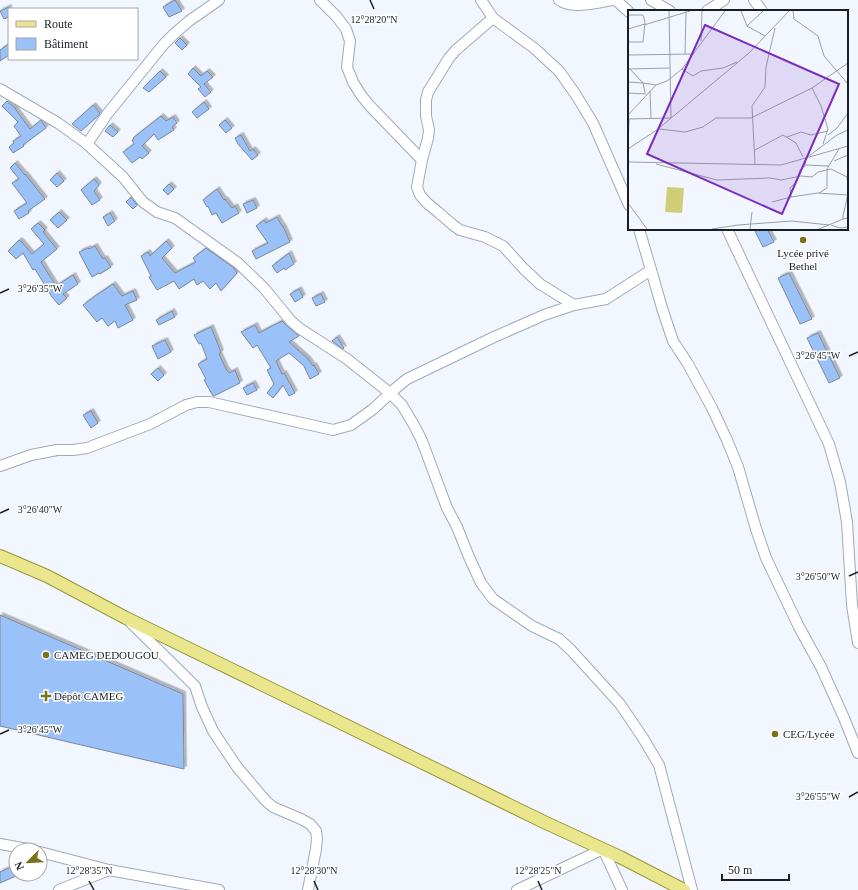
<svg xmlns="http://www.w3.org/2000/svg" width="858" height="890" font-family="'Times New Roman',serif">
<defs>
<filter id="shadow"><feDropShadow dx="2.5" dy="-2.5" stdDeviation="0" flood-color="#0004"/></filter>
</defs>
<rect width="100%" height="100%" fill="#f2f7ff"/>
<g fill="#9bc1f9" stroke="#7b8798" filter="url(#shadow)">
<polygon points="175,0 182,11 169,17 163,7"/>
<polygon points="9,7 9,17 4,19 0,11"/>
<polygon points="180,38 187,45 182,50 175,43"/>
<polygon points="9,44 9,55 0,61 0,50"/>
<polygon points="193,68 201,76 207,71 213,77 204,84 211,92 205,97 198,89 201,87 188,74"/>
<polygon points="160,71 166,77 149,92 143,88"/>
<polygon points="7,101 16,109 16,110 30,129 41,120 46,128 23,145 24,146 13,153 9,147 14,143 13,141 21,136 14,126 18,122 2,106"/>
<polygon points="204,102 209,109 197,118 192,112"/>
<polygon points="93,105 100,113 98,116 81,131 72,124"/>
<polygon points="161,116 166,121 173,117 177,123 172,127 174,130 158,140 154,134 142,146 149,153 142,159 140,157 132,163 123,152 134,144 132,140 134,139 133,138"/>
<polygon points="225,120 232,128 226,133 219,125"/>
<polygon points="110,125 118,132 113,137 105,131"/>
<polygon points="241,135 250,151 253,149 258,155 252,160 238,144 235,138"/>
<polygon points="15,163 25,175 25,174 45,199 28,211 29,213 19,219 14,211 27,203 12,183 19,179 10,168"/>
<polygon points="57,173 64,181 57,187 50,180"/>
<polygon points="94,179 99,185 94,191 100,200 92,205 81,190"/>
<polygon points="169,184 174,189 168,195 163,190"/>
<polygon points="217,189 224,200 225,199 232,208 235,206 239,213 222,223 216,213 212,215 208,206 207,207 203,200"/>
<polygon points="131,197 137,205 133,209 126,202"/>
<polygon points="253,200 257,208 247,213 243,204"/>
<polygon points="59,212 67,220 58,228 50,220"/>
<polygon points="110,213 115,221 108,226 103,217"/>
<polygon points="277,217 282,226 283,226 290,242 256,259 252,251 268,243 256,226 264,220 266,223"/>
<polygon points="38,223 45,230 43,232 57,249 41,262 56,286 73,275 78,284 63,294 67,298 59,305 52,297 35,269 33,270 23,253 16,259 8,251 19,240 20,241 21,241 32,254 44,244 31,229"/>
<polygon points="754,229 767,229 774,242 763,247"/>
<polygon points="166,241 172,248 162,258 175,273 196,262 193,258 206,248 234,268 237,273 221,291 216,283 210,289 203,281 197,285 194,279 179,289 174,281 157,290 149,277 151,276 141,256 148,252 150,256"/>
<polygon points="95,246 103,259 105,258 111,267 100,274 99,273 92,277 79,252 88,248 89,249"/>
<polygon points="289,253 294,264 285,270 284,268 277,273 272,266"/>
<polygon points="789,273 812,319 800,324 778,278"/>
<polygon points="113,284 122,296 133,291 137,300 125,305 133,320 118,328 115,321 108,326 102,318 97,322 83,305 95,296"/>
<polygon points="299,289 303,297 295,302 290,294"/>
<polygon points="321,294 325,302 316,306 312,298"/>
<polygon points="172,311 175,317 159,325 156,320"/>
<polygon points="282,321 284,323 299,336 289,342 308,359 313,366 314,365 319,374 310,379 304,366 289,353 276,361 282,374 284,373 295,393 289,396 283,385 273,398 267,393 274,384 267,370 271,368 257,345 253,348 241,332 255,325 259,333"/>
<polygon points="211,327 221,352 219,354 226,369 229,373 235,370 240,383 214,396 213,396 204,380 206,379 198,364 207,359 201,343 199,344 194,335"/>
<polygon points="818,333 840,378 829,383 807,338"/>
<polygon points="337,337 344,348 343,349 332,341"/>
<polygon points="165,340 171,352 158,359 152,346"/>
<polygon points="158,368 164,375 158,381 151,374"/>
<polygon points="253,383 257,390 247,395 243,388"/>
<polygon points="91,411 98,423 91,428 83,415"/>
<polygon points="0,615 183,694 184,769 0,726"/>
<polygon points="16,865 16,876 0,883 0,872"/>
</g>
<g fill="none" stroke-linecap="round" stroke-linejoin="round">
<g stroke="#9eaabc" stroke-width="12">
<g id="minor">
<polyline points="320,0 337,17 346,29 350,41 347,67 353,82 361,95 369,105 422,160"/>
<polyline points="481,0 493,18 534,48 559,71 576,95 593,123 629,205"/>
<path d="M559,0C571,10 599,2 613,0"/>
<polyline points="616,0 629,12"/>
<polyline points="651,0 670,11"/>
<polyline points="754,0 762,11"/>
<polyline points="707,11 724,0"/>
<polyline points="493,18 456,50 449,58 428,92 426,100 426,116 429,130 428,138 422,160 417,187 420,195 427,203 438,212 453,225 460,230 485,237 503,246 524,269 540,284 574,305"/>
<polyline points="0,89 58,123 87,144 123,177 143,202 157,212 175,218 238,263 264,288 291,321 299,328 347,359 390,393 402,405 415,427 422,441 447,508 457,527 469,557 481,583 493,599 532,626 559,639 571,650 620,704 643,738 659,765 692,890"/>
<polyline points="87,144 108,113 164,44 175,33 189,21 219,0"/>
<polyline points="639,229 654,280 662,308 673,341 688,364 712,408 727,440 738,467 756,529 766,558 799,627 821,667 844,718 858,753"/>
<polyline points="727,229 829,444 840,482 847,522 852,605 858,643"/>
<polyline points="0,466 31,455 57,450 73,450 87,448 150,424 186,405 197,402 209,402 333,430 351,425 372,410 396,388 407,379 494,337 544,315 574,305 606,299 651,270"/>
<polyline points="131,623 195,686 202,707 213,731 237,767 266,801 273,807 301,819 310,824 316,831 317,838 316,849 308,890"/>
<polyline points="0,844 33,850"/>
<polyline points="40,852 109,870 219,890"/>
<polyline points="59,890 109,870"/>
<polyline points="517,890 603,849 622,890"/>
</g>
</g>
<g stroke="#989638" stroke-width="14">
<polyline id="major" points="0,556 47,576 126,618 544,822 620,857 684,890"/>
</g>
<use href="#minor" stroke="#fff" stroke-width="10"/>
<use href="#major" stroke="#eae68e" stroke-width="12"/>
</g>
<path fill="none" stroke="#191e25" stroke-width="1.5" d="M370,0L374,9M0,293L9,289M849,356L858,352M0,513L9,509M849,576L858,572M0,734L9,730M849,797L858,792M89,881L94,890M314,881L318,890M538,881L542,890"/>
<g fill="#787417" stroke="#fff" stroke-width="1.5">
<circle cx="803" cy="240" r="4"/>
<circle cx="46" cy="655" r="4"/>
<path d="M44 690h4v4h4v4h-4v4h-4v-4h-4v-4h4z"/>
<circle cx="775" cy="734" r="4"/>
</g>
<g text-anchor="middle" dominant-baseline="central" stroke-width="3" stroke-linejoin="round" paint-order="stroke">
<g font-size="11" fill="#191e25" stroke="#fff" text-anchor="start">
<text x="803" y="253" text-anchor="middle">Lycée privé<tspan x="803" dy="13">Bethel</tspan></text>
<text x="54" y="655">CAMEG DEDOUGOU</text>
<text x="54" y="696">Dépôt CAMEG</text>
<text x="783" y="734">CEG/Lycée</text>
</g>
</g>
<g transform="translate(628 10)">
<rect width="220" height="220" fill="#f2f7ff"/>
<path d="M39,177L56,178L54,203L37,202Z" fill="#d0cd77"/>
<path fill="none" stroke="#9ba0a8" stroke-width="1" d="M113,1L119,16L137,26M165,1L166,9L190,26L196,46L220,74M0,5H15L17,12L15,32H0M16,15L62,1M119,16L135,1M0,19L17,14M73,31L74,1M57,44L58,1M0,45L65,44M0,57L15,73L28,75M0,59L42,58M54,59L65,66L73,61L95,58L109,52M0,72L15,73L17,83M184,78L193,96L200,119L195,134M22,81L23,108M0,83L18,84M0,105L28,75L39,71L54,59L97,1M0,109L43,108L41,1M31,119L57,122L75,117L88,108H123L184,78L220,53M200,125L209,118L220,103M159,127L173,122L183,125L200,121M0,138L1,109M0,139L30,119L121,43L161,1M127,140L155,125L168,133L175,147M181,146L209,125L220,120M206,151L220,145M0,152L153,155L220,136M28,154L89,170L142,168L153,170L173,166L184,167L190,162L203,159L219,167L220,173M127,154L124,96L137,77L138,57L147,18M178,155L200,156M191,183L199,178V159L211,139M220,184L215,206V209L220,208M163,187L190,183L220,185M144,192L163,187L162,178L169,171L172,160L177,156L178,147M0,193L19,219M203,215L212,218L220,217M84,219L110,215L164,211L201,215M122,219L124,202M191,219L215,209"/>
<path fill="#7b2cbf" fill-opacity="0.15" stroke="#7b2cbf" stroke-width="2" d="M77,15L211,74L154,204L19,144Z"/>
<rect width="220" height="220" fill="none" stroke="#191e25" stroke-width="2"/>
</g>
<g font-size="10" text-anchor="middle" fill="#191e25" stroke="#fff" stroke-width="3" stroke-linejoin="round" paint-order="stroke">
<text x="374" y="23">12°28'20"N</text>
<text x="40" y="292">3°26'35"W</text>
<text x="818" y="359">3°26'45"W</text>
<text x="40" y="513">3°26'40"W</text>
<text x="818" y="580">3°26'50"W</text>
<text x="40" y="733">3°26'45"W</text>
<text x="818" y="800">3°26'55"W</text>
<text x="89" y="874">12°28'35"N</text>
<text x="314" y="874">12°28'30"N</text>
<text x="538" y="874">12°28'25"N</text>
</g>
<rect x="8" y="8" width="130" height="52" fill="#ffffff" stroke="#a3a5a8"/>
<rect x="16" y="21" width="20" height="6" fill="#eae68e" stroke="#a3a5a8"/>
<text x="44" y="28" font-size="12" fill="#191e25">Route</text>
<rect x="16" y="38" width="20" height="12" fill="#9bc1f9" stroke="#a3a5a8"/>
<text x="44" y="48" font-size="12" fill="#191e25">Bâtiment</text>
<g transform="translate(28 862) rotate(246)"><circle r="19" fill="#ffffff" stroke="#a3a5a8"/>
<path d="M0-3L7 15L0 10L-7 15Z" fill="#787417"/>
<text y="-6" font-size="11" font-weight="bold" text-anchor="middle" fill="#191e25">N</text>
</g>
<path d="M722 874v6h67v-6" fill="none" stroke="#191e25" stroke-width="2"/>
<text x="728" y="874" font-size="12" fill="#191e25" stroke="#ffffff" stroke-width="3" paint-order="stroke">50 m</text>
</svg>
